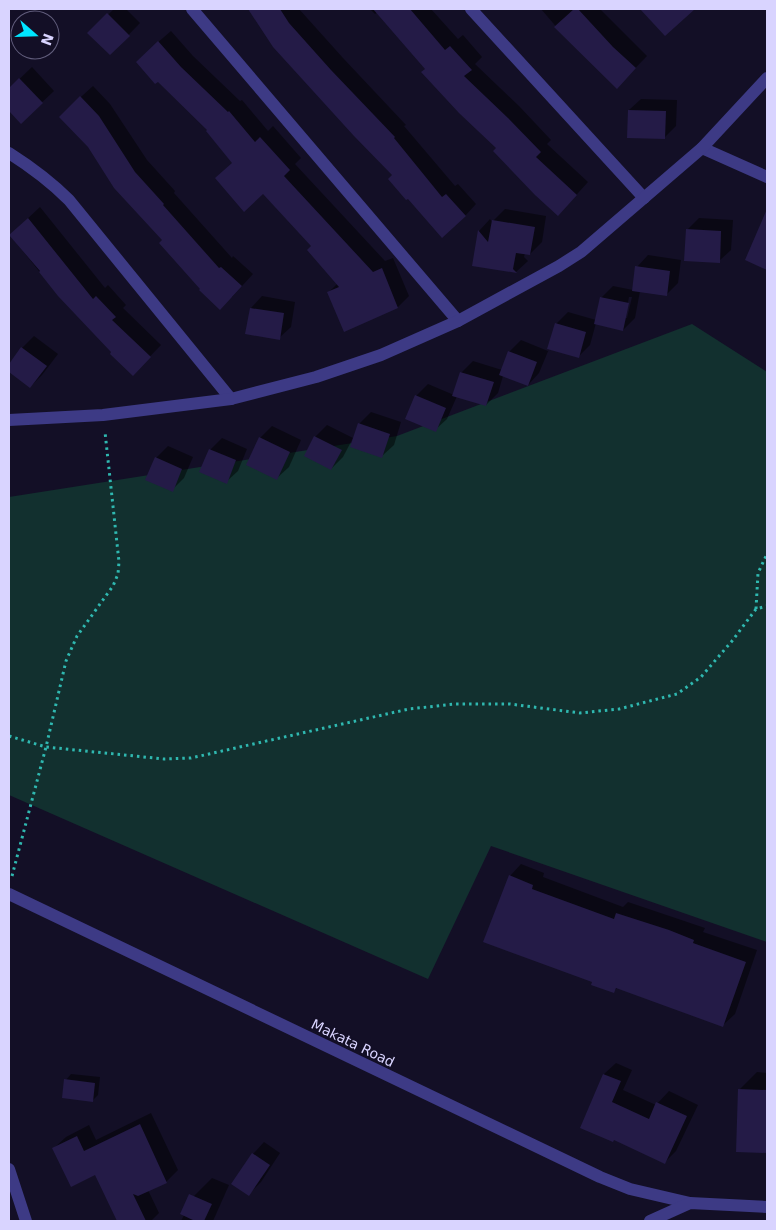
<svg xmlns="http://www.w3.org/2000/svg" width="776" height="1230" font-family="'DejaVu Sans',sans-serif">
<rect width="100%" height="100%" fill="#130f26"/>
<polygon fill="#12302f" points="692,324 767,372 767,942 491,846 428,979 9,795 9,497 397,436"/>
<g fill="#0007" fill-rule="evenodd">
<polygon points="114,9 126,9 140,23 110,54 89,33"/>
<polygon points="254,9 299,9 343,58 406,125 404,126 455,186 458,184 476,204 465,216 394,175"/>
<polygon points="370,9 431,9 458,39 463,35 482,57 475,64 519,106 551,140 547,144 588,182 569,203 498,148 426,69 378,12 375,14"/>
<polygon points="541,9 600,9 647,56 617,87 559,30"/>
<polygon points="171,31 193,56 240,101 242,100 268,131 273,126 301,158 295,164 385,261 393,258 409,296 398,307 329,292 338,283 313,246 233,162 149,50"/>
<polygon points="32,67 54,91 21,122 9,109 9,89"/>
<polygon points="93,86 110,104 147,160 175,191 174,193 232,258 233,256 253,274 232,297 202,289 163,240 72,105"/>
<polygon points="641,99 677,100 676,126 665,137 629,110"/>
<polygon points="40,207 105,288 108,285 126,305 123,308 161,345 133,374 59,296 10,235"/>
<polygon points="505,209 546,216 542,242 530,254 525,253 524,257 528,261 516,272 473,265 479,231 490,219 492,222"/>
<polygon points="767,212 767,268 747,259"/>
<polygon points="699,218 733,220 731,250 719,261 687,230"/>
<path d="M648,255L681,260L678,283L667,294L640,291L635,318L623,330L596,323L590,345L578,357L549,349L539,373L528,385L503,376L498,393L486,405L457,396L447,419L435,430L416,396L428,384L454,395L461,373L473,361L502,370L509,352L521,340L548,351L556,324L568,312L596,320L601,298L613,286L633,290L637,267ZM629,297H632L627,318H625Z"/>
<polygon points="262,296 295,302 291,327 279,338 251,308"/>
<polygon points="34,336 58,354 42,375 30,387 9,371 9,366 22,348"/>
<polygon points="371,412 401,422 394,445 382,456 352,446 360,423"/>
<polygon points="327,425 353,438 343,457 331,469 315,437"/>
<polygon points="272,426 301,440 289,467 277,478 260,438"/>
<polygon points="222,438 247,449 238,471 226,482 210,450"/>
<polygon points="168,446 193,457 184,478 172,490 156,458"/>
<polygon points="521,864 544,873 543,877 623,907 628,902 705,928 703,932 757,950 735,1014 723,1025 618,987 614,991 594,981 510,876"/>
<polygon points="616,1063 632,1070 623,1090 656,1105 669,1091 698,1105 676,1151 664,1163 614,1139 582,1127 604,1074"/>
<polygon points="757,1072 767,1073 767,1151 738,1151 739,1090"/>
<polygon points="71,1074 100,1077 98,1095 93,1100 66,1080"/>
<polygon points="151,1113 178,1170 166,1182 148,1190 159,1213 151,1221 118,1221 96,1173 54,1148 66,1137 89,1125 96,1140"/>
<polygon points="264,1142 280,1153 261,1182 249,1194 253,1154"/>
<polygon points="212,1178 229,1185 213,1221 181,1221 194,1196"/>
</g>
<g fill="#241b47">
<polygon points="248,9 280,9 289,23 331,70 395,137 394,138 442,197 446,194 466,216 442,238 408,199 406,200 388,179 392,175 354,136 273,47"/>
<polygon points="373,9 410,9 445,50 450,46 472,70 464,76 508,118 541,152 536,157 577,195 558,216 535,195 493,151 496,148 459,113 421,72 425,69"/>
<polygon points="574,9 578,9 613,47 636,68 617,89 554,27"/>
<polygon points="640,9 695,9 665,36"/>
<polygon points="107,13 130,36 110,55 87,33"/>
<polygon points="158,41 181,67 228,112 229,111 255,142 260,137 290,170 284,176 373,272 382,268 398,308 344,332 327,292 339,287 307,250 311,246 263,194 244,212 215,178 232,163 206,131 207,130 158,82 155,84 136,62"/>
<polygon points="19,78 43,103 21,124 9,111 9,88"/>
<polygon points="80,96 99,116 135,172 164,204 163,205 219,268 221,267 242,286 220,310 199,290 200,289 159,243 162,240 114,188 88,147 59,117"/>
<polygon points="628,110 666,111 665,139 627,138"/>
<polygon points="767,209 767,270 745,260"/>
<polygon points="28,218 93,299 96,296 116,317 112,320 151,357 133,376 110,354 111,352 58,296 39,272 40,271 9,235"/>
<polygon points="492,220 535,227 530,255 516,253 513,269 517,273 472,266 478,230 488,242"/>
<polygon points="686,229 721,231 720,263 684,261"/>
<polygon points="635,266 670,271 667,296 632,291"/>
<polygon points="600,297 629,303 623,331 594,324"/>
<polygon points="250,308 284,313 280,340 245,334"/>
<polygon points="555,323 586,332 579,358 547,349"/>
<polygon points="21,347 47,366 30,388 9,372 9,364"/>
<polygon points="508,351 537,362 528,386 499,375"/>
<polygon points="460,372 494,382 486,406 452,396"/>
<polygon points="415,395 446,408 436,432 405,419"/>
<polygon points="358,423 390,434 382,458 350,447"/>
<polygon points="314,436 342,450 331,470 304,456"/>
<polygon points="259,437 290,452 277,480 246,465"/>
<polygon points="209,449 236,460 227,484 199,472"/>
<polygon points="155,457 182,469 173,492 145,480"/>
<polygon points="509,875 533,885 532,889 614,919 616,913 669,930 694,940 693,943 746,962 723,1027 616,988 614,993 591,985 592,982 483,942"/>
<polygon points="603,1074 621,1081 612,1102 649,1119 656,1102 687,1116 665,1164 614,1140 613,1142 580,1128"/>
<polygon points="64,1079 95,1083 93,1102 62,1098"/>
<polygon points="738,1089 767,1090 767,1153 736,1152"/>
<polygon points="140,1124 167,1183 138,1196 133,1194 146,1221 117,1221 95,1175 71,1187 52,1148 77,1136 84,1151"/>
<polygon points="252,1153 270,1165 249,1196 231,1184"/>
<polygon points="189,1194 212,1204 204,1221 195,1221 180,1214"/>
</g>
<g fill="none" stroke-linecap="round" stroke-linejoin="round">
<g stroke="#2fb8b0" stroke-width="3" stroke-dasharray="2.5 4" stroke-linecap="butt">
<polyline points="756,609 758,573 767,554"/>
<polyline points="9,736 46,747 164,759 191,758 409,709 455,704 510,704 580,713 619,709 677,694 701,677 732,641 756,609 767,606"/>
<polyline points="12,876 46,747 66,661 77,636 113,586 118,574 119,562 105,432"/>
</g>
<g stroke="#3d3a85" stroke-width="12">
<polyline points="192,9 458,321"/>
<polyline points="471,9 644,198"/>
<polyline points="702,148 767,177"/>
<path d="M9,153C31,167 50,181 69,200L231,399"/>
<polyline points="9,420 103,415 231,399 316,377 381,355 458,321 559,266 581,252 702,148 767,78"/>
<polyline points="9,894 600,1177 630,1189 690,1203"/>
<polyline points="9,1169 26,1221"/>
<polyline points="650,1221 690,1203 767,1207"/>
</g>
</g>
<g text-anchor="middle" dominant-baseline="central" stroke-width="4" stroke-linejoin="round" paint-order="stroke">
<g font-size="14" fill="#d9d4ff" stroke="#130f26">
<text transform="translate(353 1043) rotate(26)">Makata Road</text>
</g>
</g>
<rect width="776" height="1230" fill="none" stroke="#d9d4ff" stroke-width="20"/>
<g transform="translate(35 35) rotate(110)"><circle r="24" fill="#130f26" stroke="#625e7d"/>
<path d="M0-4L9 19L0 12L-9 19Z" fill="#00e5ff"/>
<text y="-8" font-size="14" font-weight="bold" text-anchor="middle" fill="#d9d4ff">N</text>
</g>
</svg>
